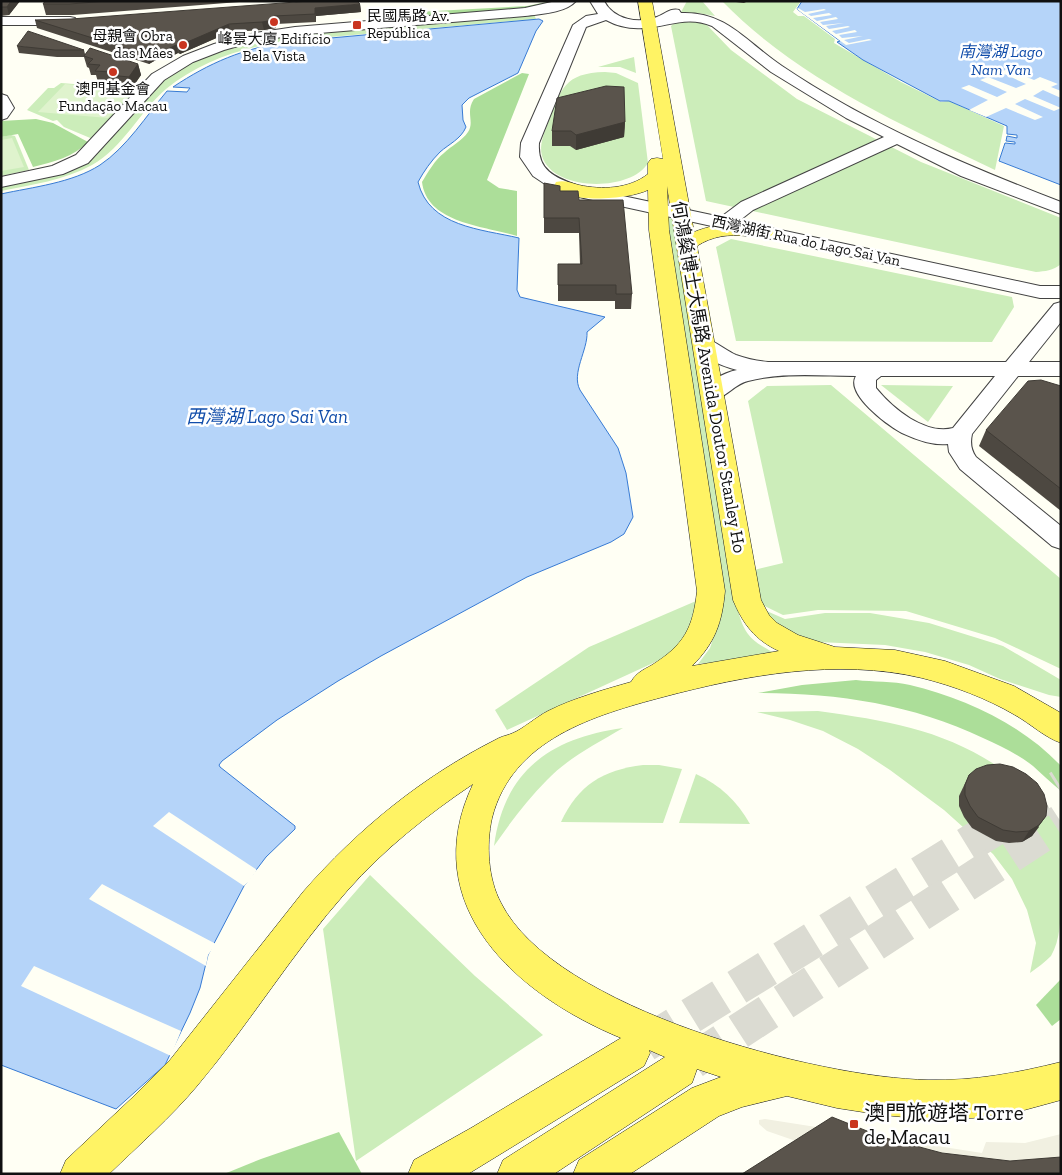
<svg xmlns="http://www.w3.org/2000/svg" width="1062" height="1175" font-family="'Zilla Slab','Noto Sans SC',serif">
<rect width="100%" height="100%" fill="#fffff4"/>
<g fill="#ccedba">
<polygon points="687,1 702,1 715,16 698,13 680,14"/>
<path d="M722,1H801L793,12L798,16H804L835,39L834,43L901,82L941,102L949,101L1004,126L995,170C899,123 798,79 722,1Z"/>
<path d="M533,12L536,19L284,41C242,48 200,61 166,89C139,112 124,147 92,165C65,180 31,185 1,191V183L65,168L175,68L256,38Z"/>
<path d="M685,21H695L706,24L731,50L797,99L921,162L1061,218V264C1053,271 1045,271 1036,272L706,201L671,26L676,22Z"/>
<polygon points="634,57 636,73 620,67 598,67"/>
<path d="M605,72L616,73L638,83L648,163C631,192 553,192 542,156C539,144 544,134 548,123C561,89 564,73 605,72Z"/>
<polygon points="61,83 138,89 95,140 64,127 57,120 53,121 27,110 48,88 54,88"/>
<polygon points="11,135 15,136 29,170 1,176 1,137"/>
<path d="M667,217L675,220L736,602C743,634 749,640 778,655L698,664L710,648L719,621Z"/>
<polygon points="731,239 1012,297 1014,307 992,342 736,341 716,247"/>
<polygon points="831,385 1061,579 1061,669 995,638 906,611 818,610 783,615 752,600 746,572 783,563 748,401 767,386"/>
<polygon points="881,385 953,386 928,422"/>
<polygon points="696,601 692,619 682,642 664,658 507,730 495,710 589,647"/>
<polygon points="760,608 785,619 825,613 870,613 929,623 1003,646 1061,680 1061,697 1049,695 1000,679 969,665 925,652 885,645 818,642 779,628"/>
<path d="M818,711C897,722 957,732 1022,784C1036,795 1054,812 1060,830C1062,841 1061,874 1061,887C1061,909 1062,938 1051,956C1045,962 1037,968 1030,973L1036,943L1027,910L1012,879L993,854L944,810L890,770L858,749L823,731L790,720L757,712Z"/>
<path d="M623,728C596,744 568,758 547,780C527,800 510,823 494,846C504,771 550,738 623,728Z"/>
<path d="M643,765H659L682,769L663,823L561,822C578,785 603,770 643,765Z"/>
<path d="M696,774C720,785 737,801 750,824L679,823Z"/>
<polygon points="370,875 475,976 543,1035 356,1161 323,929"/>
</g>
<g fill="#acde99">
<polygon points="551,1 561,1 537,8 379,20 379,14 527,6"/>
<path d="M522,73L529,74L487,180L499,188L517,191V236C486,226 427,224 422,182C428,172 435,160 444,153C451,146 462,141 468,132C475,122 465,112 474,99Z"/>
<path d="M36,119L53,123L88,142C73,157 54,162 33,167L18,134L1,137V121Z"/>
<path d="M856,680C873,682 893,681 910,685C964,698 1022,724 1061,766V791C1051,783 1042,774 1033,766C1018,754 1000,746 983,738C912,704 836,693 758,693L802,685Z"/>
<polygon points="1061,979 1061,1019 1052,1026 1036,1005"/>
<polygon points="339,1132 362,1174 224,1174 261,1159"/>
</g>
<g fill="#dff3cd">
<polygon points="65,84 133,90 108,118 38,112"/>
<polygon points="12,138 24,167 1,171 1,140"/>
</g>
<polygon fill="#f1f0e1" points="765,1119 982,1153 986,1142 1025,1143 1061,1134 1061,1174 874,1168 767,1131 759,1124 759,1120"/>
<g fill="#b5d4f9" stroke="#387bd4">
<polygon points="802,1 1061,1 1061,185 999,161 1005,143 1015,144 1015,142 1006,141 1007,136 1017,138 1017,135 1007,134 1007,126 949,101 940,101 863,60 837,42 840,41 797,9"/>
<path d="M539,19L543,21L536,31L518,73L469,98L462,105L463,120L466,127C461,139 449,144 440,152C431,161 424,171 418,182C429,227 481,229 519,238L517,290L520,297L605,317L587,332C588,350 571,373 580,390L618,448L626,473L633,517L624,534L611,542L527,577L381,656L338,681L277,720L222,761L219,765L220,767L295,826V829L266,857L244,886L208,955L200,988L190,1013L165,1065L116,1109L1,1065V194C33,187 72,183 100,165C127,147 146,116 167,91L187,92L190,88L173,87C209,63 244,48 287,42Z"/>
</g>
<g fill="#fffff4">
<polygon points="798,8 805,12 824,9 826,10 808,14 811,16 829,13 832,15 813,18 817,21 836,17 838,19 820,22 823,25 844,23 826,26 829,29 848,26 850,27 832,31 836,34 855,30 857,32 839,35 842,38 863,36 844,40 849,43 869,39 872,40 846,45 802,13 797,9"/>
<polygon points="1008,69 1034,80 1040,77 1058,84 1051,87 1061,91 1061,98 1043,90 1033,96 1061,108 1054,111 1025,99 1015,104 1043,117 1035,120 1006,108 986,117 969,110 988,100 961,88 969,85 997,97 1007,92 980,80 988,77 1016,88 1026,84 1000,72"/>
<polygon points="169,812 257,870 250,880 244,886 153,826"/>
<polygon points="102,884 216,944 208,955 206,966 89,899"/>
<polygon points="34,966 181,1031 171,1056 21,986"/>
</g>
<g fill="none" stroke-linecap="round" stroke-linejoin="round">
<g stroke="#dbdbd2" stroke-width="36" stroke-dasharray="36 18" stroke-linecap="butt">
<polyline points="645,1044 1061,787"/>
<polyline points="693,1061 1061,822"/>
</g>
<g stroke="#434343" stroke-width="2">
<g id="minor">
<path d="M556,1H576C565,13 540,14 525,16L295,35L256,41L224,50L193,62L164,80L88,163L63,174L1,187V177L52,166L76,155L152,74L183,56L214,44L255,33L295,27L525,8Z"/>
<path d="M590,1H604C614,20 638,24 657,17C665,14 670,8 679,10L681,13C727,11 747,43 782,66C868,124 965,165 1061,202V214L961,176L897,144L753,210L739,221L1040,286H1061V298H1040L570,195L551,188L533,176L520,157L521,143L573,25L586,16L598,14ZM606,20C617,26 630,29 643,28C668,27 687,15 712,26L771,72L846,118L884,137L741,202L721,217L581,187C557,178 537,172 539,143L586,27Z"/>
<polygon points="1,17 70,17 75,18 77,21 75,24 70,25 1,25"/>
<polygon points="1,94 7,96 14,108 7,118 1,120"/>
<path d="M1061,302V322L1029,362H1061V376H1018L972,434C970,443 971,450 976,457L1061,526V549L1052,546L960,469L949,452L948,444C933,446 915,439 902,433C887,425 845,394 856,376C820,376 783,372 748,381C731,385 723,404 704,399L701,394C709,381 723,373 737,370C721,366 703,358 693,344L697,340C712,336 722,349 736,355C747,359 757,361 768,362H1006L1054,304ZM881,376H995L953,428C925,435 893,409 876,388V380Z"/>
</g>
</g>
<g stroke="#212121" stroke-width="1">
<path id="major" d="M638,1H652L694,232C719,222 746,221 771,228L774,232L771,236C763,238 756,236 747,236C729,234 712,236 697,246L761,600L769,615L777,623L798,635L835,647L895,650L945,661L1014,686L1061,713V743C1044,737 1031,724 1015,715C986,698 954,686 922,678C837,658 746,675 663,697C595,715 512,739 492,818C486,845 488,879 501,903C554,1009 818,1078 928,1080C974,1081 1017,1073 1061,1062V1100L1017,1112L973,1118L927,1119L882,1115L837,1108L787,1096L742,1107L719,1116L630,1174H573L579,1160L692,1088L721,1077L697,1069L692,1083L554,1174H497L503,1160L665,1057L649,1050L650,1053L644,1066L468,1174H408L414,1160L471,1128L621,1038C517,995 415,906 473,784C427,815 384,849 347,891C293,952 250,1023 197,1086C171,1117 139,1145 109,1174H60L66,1160L132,1098L170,1060L303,892C358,829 423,776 499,738C503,736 509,735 513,733C523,729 536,717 548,711C574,698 603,690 631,682C636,673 643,670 652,665C684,645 693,628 697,591L649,230L648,190C630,199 567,205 554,186L556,182C565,180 571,183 579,185C602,190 629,189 648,174V163L651,159L657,158L663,159ZM667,186L733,600C743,624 755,640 779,651L692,666C715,643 722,623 725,591L669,230Z"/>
</g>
<use href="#minor" fill="#fff" fill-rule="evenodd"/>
<use href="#major" fill="#fff364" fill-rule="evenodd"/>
</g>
<g fill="#4d4841">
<polygon points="1,1 20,1 9,15 1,16"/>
<polygon points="45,1 252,1 73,15 46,15 43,4"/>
<polygon points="728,1 748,1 744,3"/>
<polygon points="360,4 361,12 316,16 316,22 276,24 276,28 264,30 230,32 180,54 178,53 166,59 161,57 149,64 37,28 35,20 71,19"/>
<polygon points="17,46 84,50 85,54 138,64 141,75 132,88 112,86 111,82 98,82 96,75 91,75 89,68 87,67 84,57 57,57 19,53"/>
<polygon points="625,122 624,137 576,150 570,146 552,146 552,131"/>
<polygon points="544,183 579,200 632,294 631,309 615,309 615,301 558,301 558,264 580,264 579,233 544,233"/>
<polygon points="1061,386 1061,511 979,446 986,430"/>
<polygon points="969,775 1039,827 1032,836 1022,842 1009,843 996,841 972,828 964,817 959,806 959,796"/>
</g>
<g fill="#3f3b35">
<polygon points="11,1 20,1 9,15 7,7"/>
<polygon points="360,4 361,12 316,16 316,22 315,8"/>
<polygon points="274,16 276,28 264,30 262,22"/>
<polygon points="229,24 230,32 180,54 178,46"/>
<polygon points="176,45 178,53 166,59 164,51"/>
<polygon points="159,49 161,57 149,64 147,55"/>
<polygon points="138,64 141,75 132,88 129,77"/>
<polygon points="625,122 624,137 576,150 576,135"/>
<polygon points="1046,816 1032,836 1022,842 1029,831"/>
</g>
<g fill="#5a544c" stroke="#3f3b35">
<polygon points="1,1 11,1 7,7 1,7"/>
<polygon points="45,1 107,1 70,4 43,4"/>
<polygon points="309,1 357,1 360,4 315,8 315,14 274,16 274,20 262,22 229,24 178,46 176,45 164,51 159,49 147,55 35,20 71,19"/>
<polygon points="28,31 84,50 55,50 17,46"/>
<polygon points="90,48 138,64 129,77 109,75 111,72 95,71 100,65 88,64 93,59 84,56"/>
<polygon points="606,86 624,87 625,122 576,135 571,131 552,131 557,98"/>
<polygon points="544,183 560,186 560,191 578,191 579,200 623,200 632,294 616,294 616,285 558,285 558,264 582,264 579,218 544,218"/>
<polygon points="1041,380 1061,386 1061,489 986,430 1028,381"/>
<polygon points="1000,764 1013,767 1026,774 1037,783 1044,794 1047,806 1046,816 1039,825 1029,831 1016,832 1003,830 978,817 970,806 965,795 965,785 969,775 976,769 987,765"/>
<polygon points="832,1117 882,1137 942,1153 1010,1161 1061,1157 1061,1174 742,1174"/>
</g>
<g fill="#c93520" stroke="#fff" stroke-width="2">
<circle cx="274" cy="22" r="5"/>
<rect x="352" y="20" width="10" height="10" rx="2.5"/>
<circle cx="183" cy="45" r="5"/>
<circle cx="113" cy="72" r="5"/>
<rect x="849" y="1119" width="10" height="10" rx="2.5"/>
</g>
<g text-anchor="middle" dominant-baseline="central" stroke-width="5" stroke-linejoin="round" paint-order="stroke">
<g font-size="15" fill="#101010" stroke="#fff">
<text x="367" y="16" text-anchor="start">民國馬路 Av.<tspan x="367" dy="17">República</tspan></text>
<text x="173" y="36" text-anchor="end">母親會 Obra<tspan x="173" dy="17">das Mâes</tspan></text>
<text x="274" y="39">峰景大廈 Edifício<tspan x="274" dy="17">Bela Vista</tspan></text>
<text x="113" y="89">澳門基金會<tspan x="113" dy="17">Fundação Macau</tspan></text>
</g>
<g font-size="15" fill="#101010" stroke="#fff">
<text transform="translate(806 241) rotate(12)">西灣湖街 Rua do Lago Sai Van</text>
</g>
<g font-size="16" font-style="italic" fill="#114daa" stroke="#fff">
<text x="1001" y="51">南灣湖 Lago<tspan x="1001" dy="18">Nam Van</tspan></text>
</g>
<g font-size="18" fill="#101010" stroke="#fff">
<text transform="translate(709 377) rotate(80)">何鴻燊博士大馬路 Avenida Doutor Stanley Ho</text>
</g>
<g font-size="19" font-style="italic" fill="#114daa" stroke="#fff">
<text x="267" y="416">西灣湖 Lago Sai Van</text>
</g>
<g font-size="21" fill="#101010" stroke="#fff" text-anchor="start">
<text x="864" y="1112">澳門旅遊塔 Torre<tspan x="864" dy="24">de Macau</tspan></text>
</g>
</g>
<rect width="1062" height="1175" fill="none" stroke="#101010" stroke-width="5"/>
</svg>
